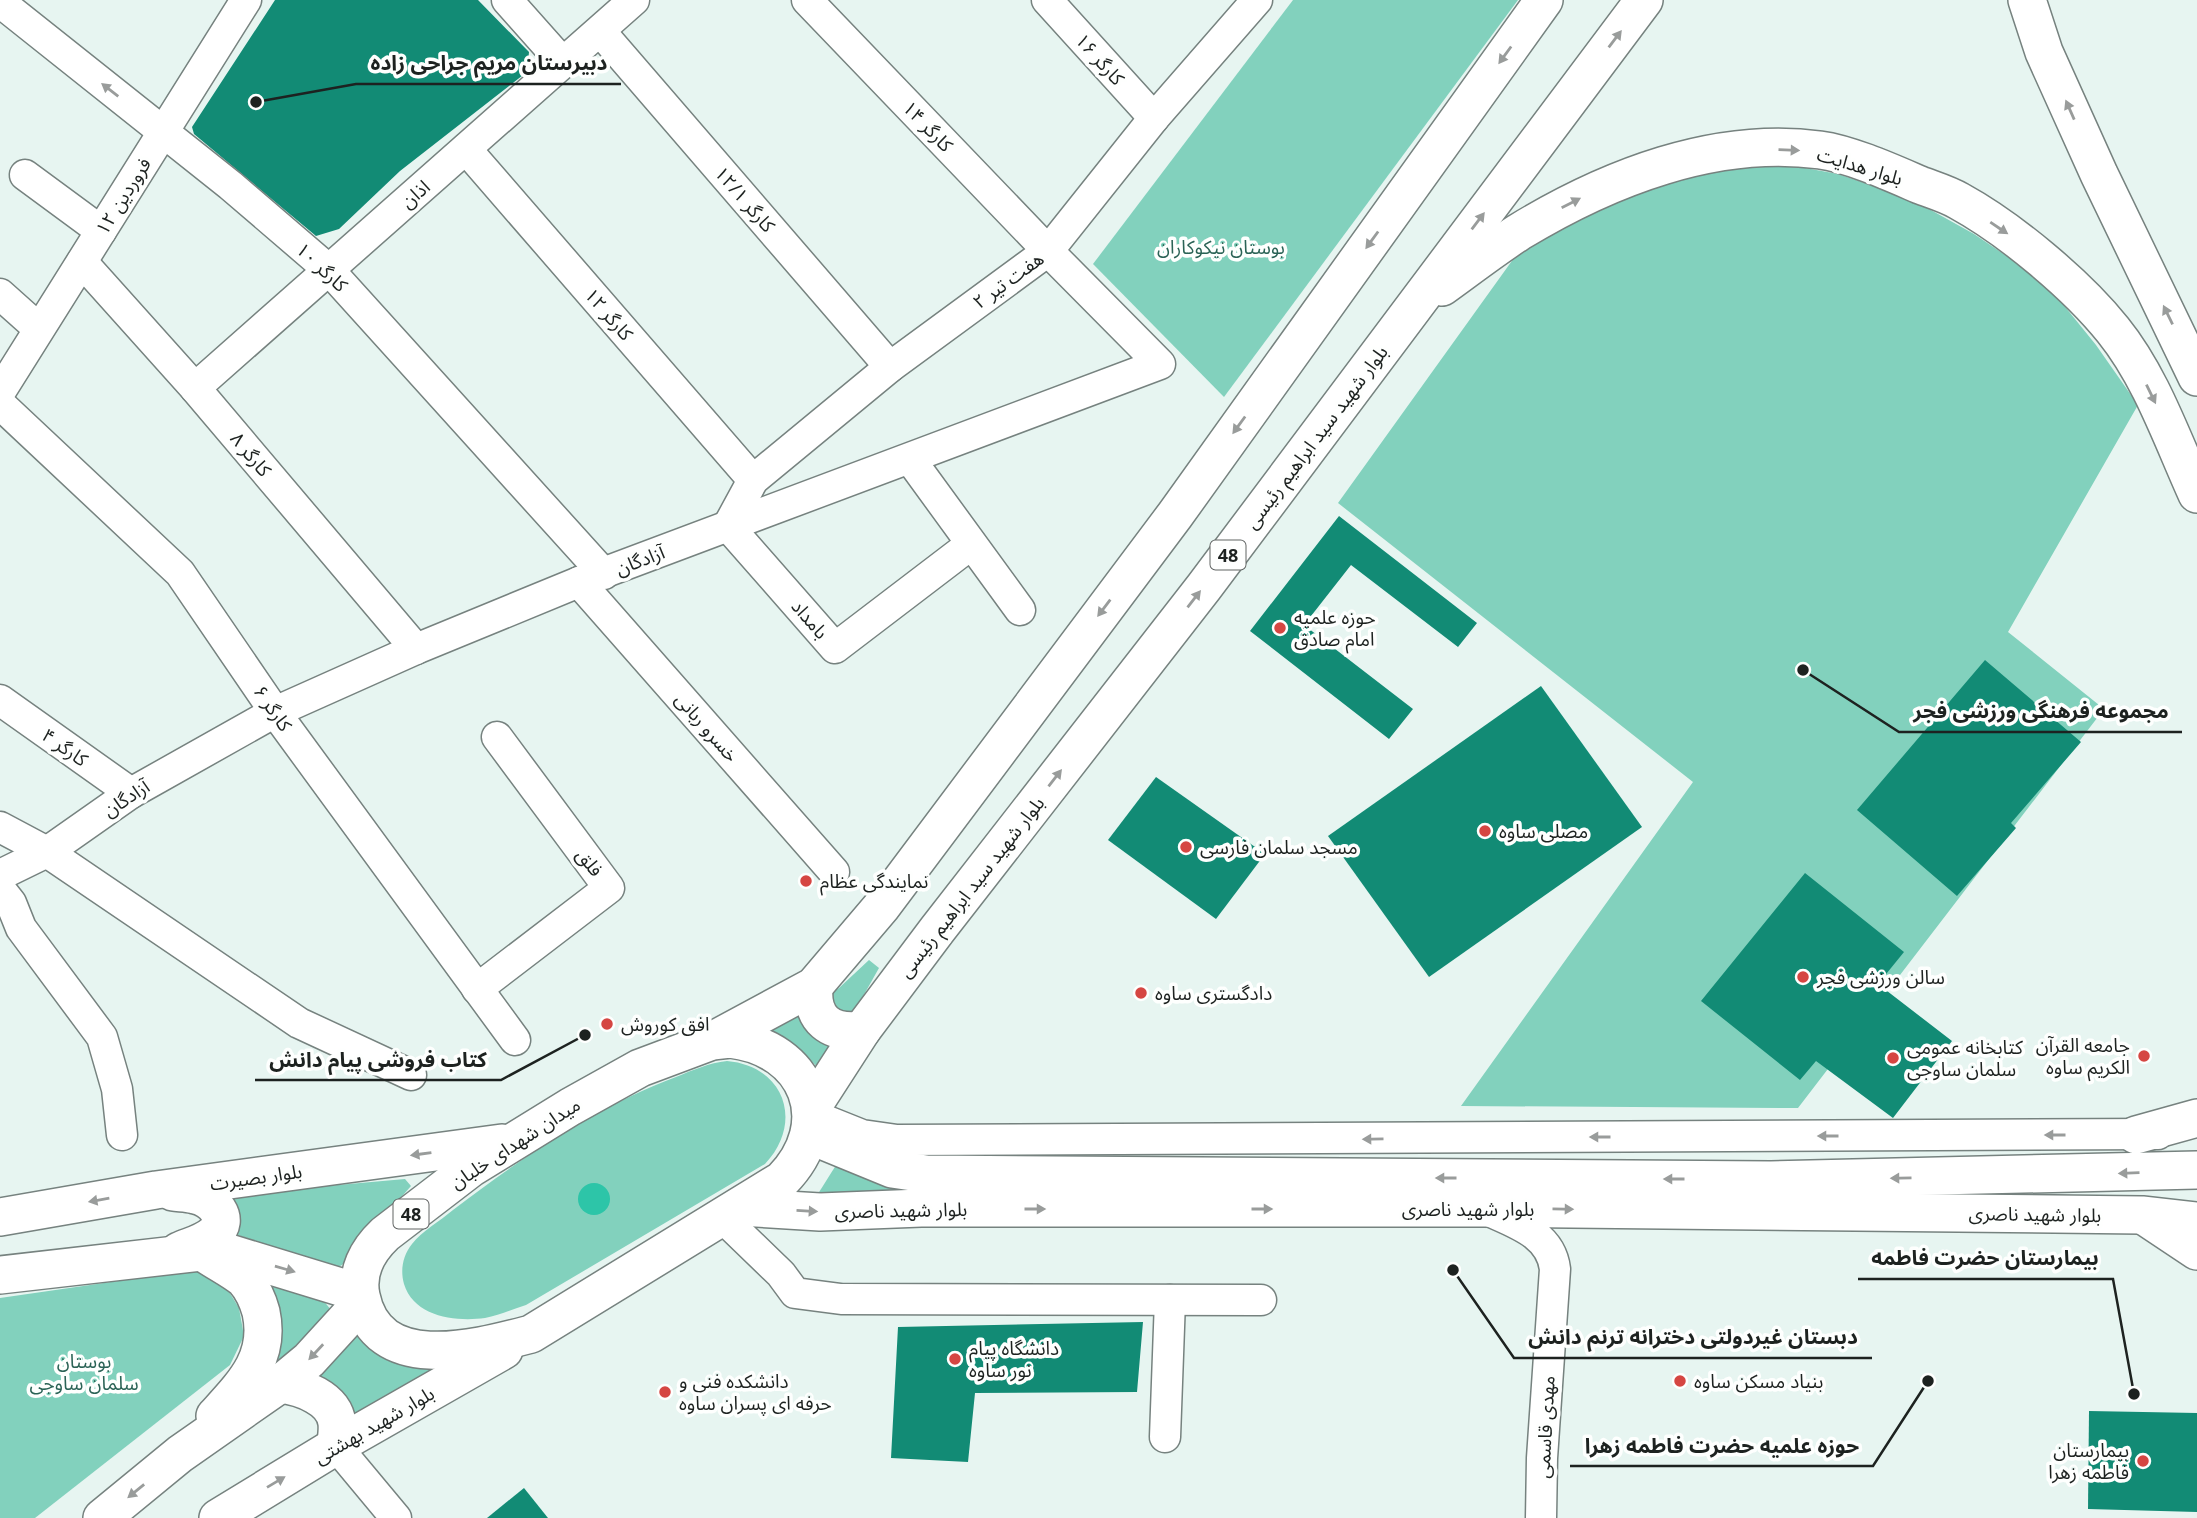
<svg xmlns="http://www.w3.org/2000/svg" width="2197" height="1518" font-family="'Noto Sans','Noto Sans Arabic',sans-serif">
<rect width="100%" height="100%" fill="#e7f5f1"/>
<g fill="#82d1bd">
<polygon points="1293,0 1518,0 1224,397 1093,264"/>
<polygon points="1767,161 1838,174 1911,199 1974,234 2045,282 2096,345 2138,405 2008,632 2104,709 1798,1108 1461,1106 1693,782 1338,503 1519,251 1614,199 1688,176"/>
<polygon points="869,960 879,968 821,1071 801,1050 767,1032 839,988"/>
<path d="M727,1061C785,1066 804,1123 765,1164L526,1305C513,1309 499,1315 485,1318C456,1322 414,1317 404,1284C400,1270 403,1255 412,1244C422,1231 440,1221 453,1210C521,1158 596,1107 676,1077C693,1070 709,1063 727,1061Z"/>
<polygon points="838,1162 990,1185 816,1197"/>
<path d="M405,1179L411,1186L342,1265L331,1271L312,1260L238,1235C241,1218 238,1208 227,1195Z"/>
<polygon points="194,1270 210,1275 225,1285 239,1308 244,1336 230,1365 35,1518 0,1518 0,1298"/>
<polygon points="254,1272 323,1300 331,1310 272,1369"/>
<polygon points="357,1327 442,1369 346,1419 311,1379"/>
</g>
<circle fill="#2dc5a8" cx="594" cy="1199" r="16"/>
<g fill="#128b75">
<polygon points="275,0 478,0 529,52 527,72 400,171 339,229 316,236 194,134 192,127"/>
<polygon points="1339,516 1477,623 1458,647 1351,565 1304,625 1413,709 1389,739 1250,631"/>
<polygon points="1985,660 2081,742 2011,823 2016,828 1957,896 1857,810"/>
<polygon points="1541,686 1642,827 1429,977 1328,836"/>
<polygon points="1156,777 1265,854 1216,919 1108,840"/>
<polygon points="1805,873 1904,952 1878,984 1952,1041 1893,1118 1816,1061 1800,1080 1701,1001"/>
<polygon points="1143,1322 1137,1392 975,1393 968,1462 891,1458 898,1327"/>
<polygon points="2089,1411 2197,1413 2197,1512 2088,1509"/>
<polygon points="524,1488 548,1518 487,1518"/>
</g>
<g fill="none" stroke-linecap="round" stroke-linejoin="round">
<g stroke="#76827f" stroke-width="33">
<g id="minor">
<polyline points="507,0 563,63"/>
<polyline points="1047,0 1154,118"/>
<polyline points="0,2 230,185 329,270 604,574"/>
<polyline points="600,31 890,367"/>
<polyline points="466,149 753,480"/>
<polyline points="25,175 101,231"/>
<polyline points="82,262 195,388 416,649"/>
<polyline points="0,294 38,328"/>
<polyline points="195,388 634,0"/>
<polyline points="0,392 246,0"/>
<polyline points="0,404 180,573 275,712 515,1040"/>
<polyline points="910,459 1020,610"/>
<polyline points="728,526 753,480 890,367 1048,251 1154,118 1257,0"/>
<polyline points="728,526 835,648 970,545"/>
<polyline points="579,582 834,872"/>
<polyline points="0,700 131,793"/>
<polyline points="0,827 47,852 299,1023 411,1075"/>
<polyline points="0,875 47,852 131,793 275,712 416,649 579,582 1160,364 1048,251 807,0"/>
<polyline points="0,889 11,903 21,928 102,1037 117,1089 122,1135"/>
<polyline points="477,989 609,888 497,737"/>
<polyline points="812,1115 862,1135 897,1140 2158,1134"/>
<path d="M1489,1211C1518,1224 1551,1235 1555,1269L1542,1458L1541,1518"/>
<polyline points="722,1217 781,1274 795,1293 841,1299 1261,1300"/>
<polyline points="1165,1437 1170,1300"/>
<polyline points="336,1446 396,1518"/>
</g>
</g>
<g stroke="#76827f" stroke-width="40">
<g id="major">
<polyline points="2027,0 2044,52 2099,174 2197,377"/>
<path d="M1442,287C1467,269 1493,249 1519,232C1608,178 1715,136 1820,150C1850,154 1892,173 1920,185C1933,190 1947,194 1959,201C2010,229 2077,285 2113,330C2151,377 2172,439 2197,494"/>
<path d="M814,986C811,1020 830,1034 862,1030"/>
<path d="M730,1039C808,1048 838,1123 782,1180L531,1334C477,1348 377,1376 361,1296C356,1272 367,1251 385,1234L471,1168L570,1107L640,1068L712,1041Z"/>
<polyline points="712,1041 814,986 882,906 1175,515 1544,0"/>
<polyline points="811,1109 862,1030 937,930 1204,587 1644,0"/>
<polyline points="809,1135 892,1169 926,1174 1771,1180 2197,1170"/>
<polyline points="2136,1135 2197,1118"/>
<path d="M173,1192C180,1193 188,1193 195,1195C213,1199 232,1219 214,1234C204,1243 190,1246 179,1251"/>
<polyline points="739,1207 820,1212 921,1208 1483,1208 2142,1215 2197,1221"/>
<polyline points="0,1217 156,1190 502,1143"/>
<polyline points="2146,1217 2197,1251"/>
<path d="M207,1255C219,1263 233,1270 244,1279C252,1288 258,1301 261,1312C271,1358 244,1384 215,1416"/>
<polyline points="0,1275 219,1250 360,1293"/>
<path d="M280,1384C302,1387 334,1398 337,1423C338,1431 336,1439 336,1446"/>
<polyline points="102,1518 180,1454 280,1384 309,1360 362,1302"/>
<polyline points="218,1518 336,1446 504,1350"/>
</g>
</g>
<use href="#minor" stroke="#fff" stroke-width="30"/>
<use href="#major" stroke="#fff" stroke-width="37"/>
</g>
<defs><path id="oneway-solid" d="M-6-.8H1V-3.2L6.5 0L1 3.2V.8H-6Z" transform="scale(1.75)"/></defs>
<g fill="#999c9b">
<use href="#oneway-solid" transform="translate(1615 39) rotate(-53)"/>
<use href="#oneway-solid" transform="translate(1505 55) rotate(126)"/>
<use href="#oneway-solid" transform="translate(110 90) rotate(-142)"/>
<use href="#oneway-solid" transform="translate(2070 110) rotate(-114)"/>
<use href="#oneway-solid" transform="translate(1789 150) rotate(2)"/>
<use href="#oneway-solid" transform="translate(1571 203) rotate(-27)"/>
<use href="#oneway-solid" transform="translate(1478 221) rotate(-53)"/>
<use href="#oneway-solid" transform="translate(1999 228) rotate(34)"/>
<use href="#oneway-solid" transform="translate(1372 240) rotate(126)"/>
<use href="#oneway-solid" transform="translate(2168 315) rotate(-116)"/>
<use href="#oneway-solid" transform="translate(2151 394) rotate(64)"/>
<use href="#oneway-solid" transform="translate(1239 425) rotate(126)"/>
<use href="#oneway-solid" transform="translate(1194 599) rotate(-52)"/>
<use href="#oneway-solid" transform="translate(1104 608) rotate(127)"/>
<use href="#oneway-solid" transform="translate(1055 778) rotate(-52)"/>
<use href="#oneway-solid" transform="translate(2055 1135) rotate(180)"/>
<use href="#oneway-solid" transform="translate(1828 1136) rotate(180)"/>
<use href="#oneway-solid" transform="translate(1600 1137) rotate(180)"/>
<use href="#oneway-solid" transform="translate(1373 1139) rotate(179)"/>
<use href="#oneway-solid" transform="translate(421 1154) rotate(172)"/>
<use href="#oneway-solid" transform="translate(2129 1173) rotate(178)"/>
<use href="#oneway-solid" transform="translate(1446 1178) rotate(-180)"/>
<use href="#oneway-solid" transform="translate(1901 1178) rotate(179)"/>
<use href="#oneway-solid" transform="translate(1674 1179) rotate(-180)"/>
<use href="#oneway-solid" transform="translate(99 1200) rotate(170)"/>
<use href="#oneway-solid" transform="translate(1035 1209)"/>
<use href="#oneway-solid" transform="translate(1262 1209)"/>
<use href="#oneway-solid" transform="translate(1563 1209) rotate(1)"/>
<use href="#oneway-solid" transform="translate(807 1211) rotate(3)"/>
<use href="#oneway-solid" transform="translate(285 1269) rotate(16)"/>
<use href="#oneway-solid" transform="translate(316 1352) rotate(133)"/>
<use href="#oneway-solid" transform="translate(276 1482) rotate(-31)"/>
<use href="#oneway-solid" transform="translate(136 1491) rotate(141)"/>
</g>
<g fill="#d54642" stroke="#fefffe" stroke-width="2.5">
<circle cx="1280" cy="628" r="7"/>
<circle cx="1485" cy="831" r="7"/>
<circle cx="1186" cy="847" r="7"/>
<circle cx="806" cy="881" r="7"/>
<circle cx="1803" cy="977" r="7"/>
<circle cx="1141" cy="993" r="7"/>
<circle cx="607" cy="1024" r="7"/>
<circle cx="2144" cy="1056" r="7"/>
<circle cx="1893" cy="1058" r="7"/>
<circle cx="955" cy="1359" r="7"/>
<circle cx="1680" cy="1381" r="7"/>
<circle cx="665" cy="1392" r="7"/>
<circle cx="2143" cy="1461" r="7"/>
</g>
<g text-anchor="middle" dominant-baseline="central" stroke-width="7" stroke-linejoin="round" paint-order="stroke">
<g fill="#fefffe" stroke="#606463" stroke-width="2">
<rect x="1210.5" y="540.5" width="35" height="29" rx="5"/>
<rect x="393.5" y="1199.5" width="35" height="29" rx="5"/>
</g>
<g font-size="18" font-weight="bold" fill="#1d2220">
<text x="1228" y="555">48</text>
<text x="411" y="1214">48</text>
</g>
<g font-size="19" fill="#1d2220" stroke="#fefffe">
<text transform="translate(1100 59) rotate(48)">کارگر ۱۶</text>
<text transform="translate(928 126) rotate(46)">کارگر ۱۴</text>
<text transform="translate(1860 166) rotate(17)">بلوار هدایت</text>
<text transform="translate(415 194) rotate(-41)">اذان</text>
<text transform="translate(123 196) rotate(-58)">۱۲ فروردین</text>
<text transform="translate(745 199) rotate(49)">کارگر ۱۲/۱</text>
<text transform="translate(322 267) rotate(43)">کارگر ۱۰</text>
<text transform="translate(1008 280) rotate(-36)">هفت تیر ۲</text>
<text transform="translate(609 314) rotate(49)">کارگر ۱۲</text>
<text transform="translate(1316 437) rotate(-53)">بلوار شهید سید ابراهیم رئیسی</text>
<text transform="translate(251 454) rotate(50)">کارگر ۸</text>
<text transform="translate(640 560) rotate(-21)">آزادگان</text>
<text transform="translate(810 619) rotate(49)">بامداد</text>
<text transform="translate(273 708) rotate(55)">کارگر ۶</text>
<text transform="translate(707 727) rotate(49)">خسرو ربانی</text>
<text transform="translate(65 747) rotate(35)">کارگر ۴</text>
<text transform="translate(126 798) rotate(-33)">آزادگان</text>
<text transform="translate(590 862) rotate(53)">فلق</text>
<text transform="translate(971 887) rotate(-52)">بلوار شهید سید ابراهیم رئیسی</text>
<text transform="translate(515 1143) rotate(-33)">میدان شهدای خلبان</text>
<text transform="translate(256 1177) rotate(-8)">بلوار بصیرت</text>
<text x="1468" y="1209">بلوار شهید ناصری</text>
<text transform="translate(901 1210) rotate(-1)">بلوار شهید ناصری</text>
<text transform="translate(2035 1214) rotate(1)">بلوار شهید ناصری</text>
<text transform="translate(374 1425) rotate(-30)">بلوار شهید بهشتی</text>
<text transform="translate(1545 1427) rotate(-87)">مهدی قاسمی</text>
</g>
<g font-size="19" fill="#2b6356" stroke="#fefffe">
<text x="1221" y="247">بوستان نیکوکاران</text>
<text x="84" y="1361">بوستان<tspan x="84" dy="22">سلمان ساوجی</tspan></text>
</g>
<g font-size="19" fill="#1d2220" stroke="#fefffe" text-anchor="start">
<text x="1294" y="617">حوزه علمیه<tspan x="1294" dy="22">امام صادق</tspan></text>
<text x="1499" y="831">مصلی ساوه</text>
<text x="1200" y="847">مسجد سلمان فارسی</text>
<text x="820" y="881">نمایندگی عظام</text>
<text x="1817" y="977">سالن ورزشی فجر</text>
<text x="1155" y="993">دادگستری ساوه</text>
<text x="621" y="1024">افق کوروش</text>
<text x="2130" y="1045" text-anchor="end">جامعه القرآن<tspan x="2130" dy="22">الکریم ساوه</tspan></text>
<text x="1907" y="1047">کتابخانه عمومی<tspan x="1907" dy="22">سلمان ساوجی</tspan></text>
<text x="969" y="1348">دانشگاه پیام<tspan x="969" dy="22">نور ساوه</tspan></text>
<text x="679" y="1381">دانشکده فنی و<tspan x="679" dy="22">حرفه ای پسران ساوه</tspan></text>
<text x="1694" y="1381">بنیاد مسکن ساوه</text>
<text x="2129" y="1450" text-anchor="end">بیمارستان<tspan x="2129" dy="22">فاطمه زهرا</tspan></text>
</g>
</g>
<path fill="none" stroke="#1d2220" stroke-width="2.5" d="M256 102L356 84H621M1803 670L1899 732H2182M585 1035L501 1080H255M2134 1394L2113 1279H1858M1453 1270L1514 1358H1872M1928 1381L1873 1466H1570"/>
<g fill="#1d2220" stroke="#fefffe" stroke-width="2.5">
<circle cx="256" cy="102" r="7"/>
<circle cx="1803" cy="670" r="7"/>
<circle cx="585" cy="1035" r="7"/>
<circle cx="2134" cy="1394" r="7"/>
<circle cx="1453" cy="1270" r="7"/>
<circle cx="1928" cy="1381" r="7"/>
</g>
<g font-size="21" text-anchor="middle" font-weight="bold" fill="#1d2220" stroke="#fefffe" stroke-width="7" stroke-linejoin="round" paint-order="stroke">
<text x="489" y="70">دبیرستان مریم جراحی زاده</text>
<text x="2041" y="718">مجموعه فرهنگی ورزشی فجر</text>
<text x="378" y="1067">کتاب فروشی پیام دانش</text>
<text x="1985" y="1265">بیمارستان حضرت فاطمه</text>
<text x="1693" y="1344">دبستان غیردولتی دخترانه ترنم دانش</text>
<text x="1722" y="1453">حوزه علمیه حضرت فاطمه زهرا</text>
</g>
</svg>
